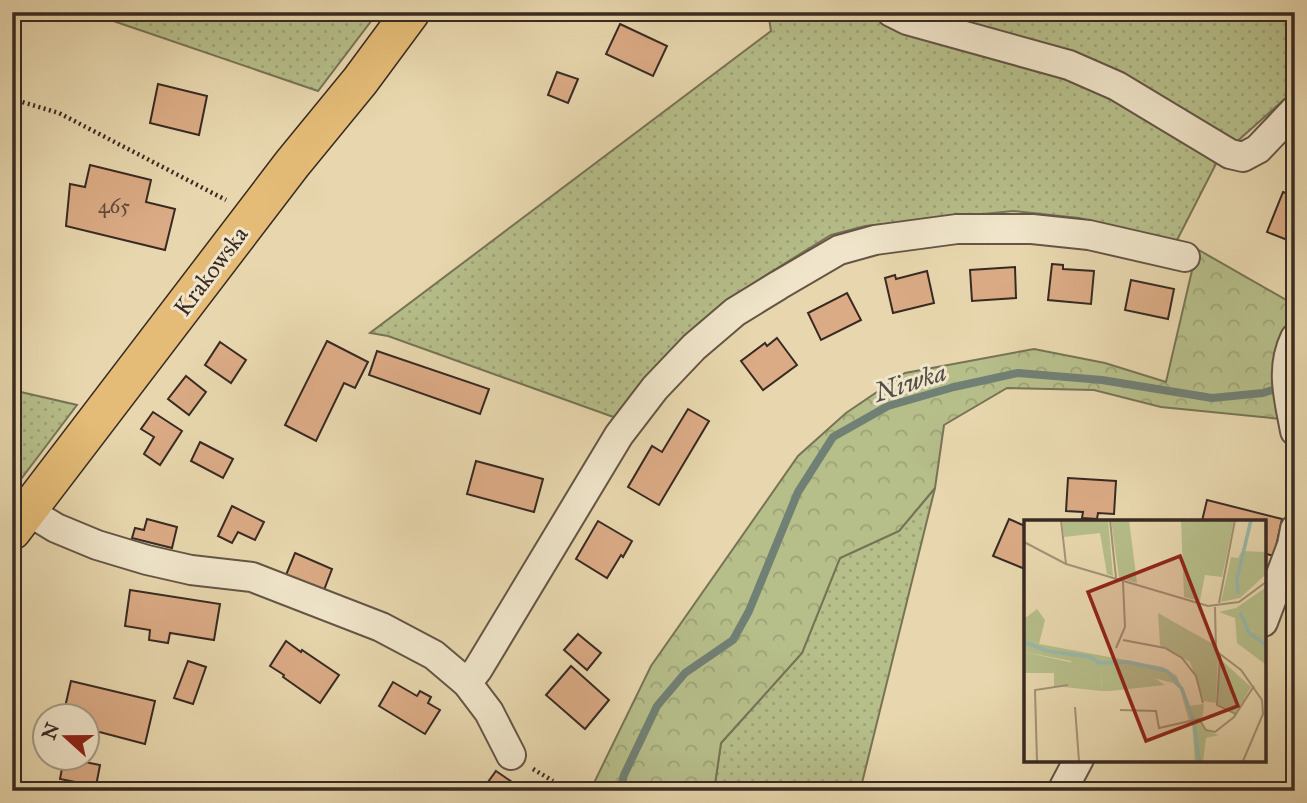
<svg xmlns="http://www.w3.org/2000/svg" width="1307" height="803" font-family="'IM FELL Great Primer',serif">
<defs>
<pattern id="grass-dots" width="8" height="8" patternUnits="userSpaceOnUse" patternTransform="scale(1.75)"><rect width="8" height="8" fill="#b6be8a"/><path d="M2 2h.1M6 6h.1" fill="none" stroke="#9da377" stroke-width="1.8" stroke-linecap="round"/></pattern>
<pattern id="forest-crowns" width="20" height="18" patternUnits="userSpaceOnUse" patternTransform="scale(1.75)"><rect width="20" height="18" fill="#b6be8a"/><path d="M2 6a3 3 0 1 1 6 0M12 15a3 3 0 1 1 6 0" fill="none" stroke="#9da377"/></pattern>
</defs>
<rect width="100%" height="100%" fill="#e8d7ae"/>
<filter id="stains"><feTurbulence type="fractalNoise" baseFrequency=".00286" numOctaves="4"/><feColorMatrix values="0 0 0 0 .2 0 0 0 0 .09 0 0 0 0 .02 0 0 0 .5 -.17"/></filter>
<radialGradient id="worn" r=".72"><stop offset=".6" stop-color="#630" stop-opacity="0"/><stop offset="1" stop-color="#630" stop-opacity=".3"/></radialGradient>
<g fill="url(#grass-dots)" stroke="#777456" stroke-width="2">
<polygon points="87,12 378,12 318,91"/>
<polygon points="768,12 782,12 838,19 864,12 883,12 1066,71 1220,156 1175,244 1079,218 1013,211 865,226 831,235 787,262 741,291 698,326 619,419 388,336 370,333 771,31"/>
<polygon points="909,12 1295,12 1295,90 1233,145"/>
<polygon points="12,390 77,405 12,491"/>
<polygon points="935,488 860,791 714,791 721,743 802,653 840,558 899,531"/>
</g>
<polygon fill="url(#forest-crowns)" stroke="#777456" stroke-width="2" points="1197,249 1295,305 1295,327 1281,419 1161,407 1094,390 1007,388 944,425 935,488 899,531 840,558 802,653 721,743 714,791 590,791 651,666 798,456 846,413 905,373 1034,349 1105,363 1166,382"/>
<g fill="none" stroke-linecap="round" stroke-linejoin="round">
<polyline stroke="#718075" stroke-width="8" points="620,791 624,775 657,706 685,673 733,640 749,611 798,492 833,437 888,406 954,387 1018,373 1102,380 1212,398 1263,393 1282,387"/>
</g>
<g fill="#dbab85" stroke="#382a23" stroke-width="2">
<polygon points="620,24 667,46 653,76 606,54"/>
<polygon points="557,72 578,79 568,103 548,95"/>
<polygon points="158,84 207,96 199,135 150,123"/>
<polygon points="90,165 151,180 146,202 175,209 165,250 66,226 70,184 85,187"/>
<polygon points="1283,192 1295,197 1295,243 1267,232"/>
<polygon points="1052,264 1063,265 1063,269 1094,271 1091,304 1048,300"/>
<polygon points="1015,267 1016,298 972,301 970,270"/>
<polygon points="927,271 934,303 893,313 885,278 895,275 896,279"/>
<polygon points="1131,280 1174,289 1168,319 1125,310"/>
<polygon points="847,293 861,320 821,340 808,313"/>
<polygon points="777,338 797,365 763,390 741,361 765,343 767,346"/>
<polygon points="327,341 368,362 355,388 344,383 316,441 285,425"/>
<polygon points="220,342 246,360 231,383 205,365"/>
<polygon points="377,351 489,389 480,414 369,375"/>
<polygon points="186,376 206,392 189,415 168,399"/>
<polygon points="688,409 709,421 659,505 628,487 652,446 662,452"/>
<polygon points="153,412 182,431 160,465 144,454 154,437 141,429"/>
<polygon points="200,442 233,459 223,478 191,461"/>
<polygon points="476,461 543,479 534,512 467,494"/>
<polygon points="1068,478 1116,481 1114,514 1098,513 1097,519 1082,518 1083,512 1066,511"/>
<polygon points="1207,500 1282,519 1274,556 1263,553 1263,521 1202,521"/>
<polygon points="232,506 264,522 255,540 238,532 232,543 218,536"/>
<polygon points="147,519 177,527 172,548 132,538 135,528 144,530"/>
<polygon points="1009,519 1025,526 1025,569 993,556"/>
<polygon points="598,521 632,541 623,557 621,555 607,578 576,559"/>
<polygon points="295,553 332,569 324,590 286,575"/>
<polygon points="130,590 220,604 214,640 170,633 168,643 149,640 150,630 125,626"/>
<polygon points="578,634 601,653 587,670 564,650"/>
<polygon points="286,641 301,652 302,650 339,675 320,703 283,677 284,675 270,666"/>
<polygon points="188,661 206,667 193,704 174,698"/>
<polygon points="571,666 609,700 585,729 546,695"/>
<polygon points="71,681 155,701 145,744 88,729 88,716 63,716"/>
<polygon points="393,682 417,696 420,691 431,697 428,703 440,710 425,734 379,706"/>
<polygon points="64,758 100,765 96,786 60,779"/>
<polygon points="496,771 512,782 506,790 508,791 490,791 494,786 488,782"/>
</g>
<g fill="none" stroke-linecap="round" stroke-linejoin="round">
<g stroke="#645546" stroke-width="32">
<g id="minor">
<polyline points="891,12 907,20 1069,65 1117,86 1230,154 1243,157 1258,149 1295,110"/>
<path d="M1295,338C1280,369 1289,398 1295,431"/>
<polyline points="28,511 56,528 97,545 147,560 191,570 252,577 381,627 434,655 467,683 489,712 511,755"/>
<polyline points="1263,622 1292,545 1295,529"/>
<polyline points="467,683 478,669 619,435 655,388 694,347 735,312 779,285 839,250 875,240 957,229 1032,229 1089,235 1185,257"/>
<polyline points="1062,791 1079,759"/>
</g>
</g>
<g stroke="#382a23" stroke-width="40">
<polyline id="major" points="12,531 292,164 360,81 411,12"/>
</g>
<g stroke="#382a23" stroke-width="4.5" stroke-dasharray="2 3.5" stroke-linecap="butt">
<polyline points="12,99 59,113 226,200"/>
<polyline points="533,769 553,781"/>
</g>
<use href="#minor" stroke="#f0e5ca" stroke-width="28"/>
<use href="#major" stroke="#e4bc77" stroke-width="37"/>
</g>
<g text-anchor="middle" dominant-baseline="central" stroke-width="6" stroke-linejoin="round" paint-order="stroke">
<g font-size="21" fill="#614a3c">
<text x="114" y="206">465</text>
</g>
<g font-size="24" fill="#382a23" stroke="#f0e5ca">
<text transform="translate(211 271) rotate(-53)">Krakowska</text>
</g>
<g font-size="26" font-style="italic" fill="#504e45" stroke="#f0e5ca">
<text transform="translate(910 382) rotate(-18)">Niwka</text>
</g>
</g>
<g transform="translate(1024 520)">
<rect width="242" height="242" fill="#e8d7ae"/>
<path d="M38,0H84L89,56L83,54L76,13L40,17ZM87,0H105L113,63L95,58ZM157,0H210L198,57L181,55L176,81L160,77ZM218,31L241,32V55L216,78L197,82L207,37L214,38ZM241,68V114L227,111L212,88ZM134,93L189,124L194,137L192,183L180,181L166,142L136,125ZM0,132L77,149L78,171L30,166V153H0ZM195,138L227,167L212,193L194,184ZM103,151L129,157L141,165L86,171L90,160ZM175,201L182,211L195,215L182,218L179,241H171L168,203Z" fill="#b6be8a"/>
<path d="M212,88L227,111L241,114V144L213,123L211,98L195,92ZM13,89L21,100L15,124L139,147L153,156L164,186L180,184L178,201H165L156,169L149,163L103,151L91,160L86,171H78L77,149L66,147L57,153L48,151L47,141L0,132V99Z" fill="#b6be8a"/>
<path fill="none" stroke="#97b9ac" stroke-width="3.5" d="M214,74L213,59L227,0M216,92L225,113L242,125M0,122L23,131L67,137L75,143L104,142L143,151L158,169L170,202L175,241"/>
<path fill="none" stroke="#a29276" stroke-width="2" d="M37,0L42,44M86,0L92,58M0,22L42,44L184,86L215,82L242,62M195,83L211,0M191,87L192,131L217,150L238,180L239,194L219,241M99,120L141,128L158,138L172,156L179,183M92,128L101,107L99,62M196,136L193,185L212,194M51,187L55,241M96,190L132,191L135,208L175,199L182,210L191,212L210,197L230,166M13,241L11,170L44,165"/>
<path fill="#8f2418" fill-opacity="0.15" stroke="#8f2418" stroke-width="3.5" d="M156,36L214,186L122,221L64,72Z"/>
<rect width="242" height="242" fill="none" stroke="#382a23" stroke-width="3.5"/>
</g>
<rect width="1307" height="803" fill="none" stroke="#e8d7ae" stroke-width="42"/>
<rect x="14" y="14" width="1279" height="775" fill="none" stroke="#382a23" stroke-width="3.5"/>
<rect x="21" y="21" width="1265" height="761" fill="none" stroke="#382a23" stroke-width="2"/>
<g transform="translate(66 737) rotate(291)"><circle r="33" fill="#f0e5ca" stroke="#a69a87" stroke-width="2"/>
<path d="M0-5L12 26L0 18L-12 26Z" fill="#8f2418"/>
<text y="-10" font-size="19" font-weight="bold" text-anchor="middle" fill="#382a23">N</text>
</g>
<rect width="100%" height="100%" filter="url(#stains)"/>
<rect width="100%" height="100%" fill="url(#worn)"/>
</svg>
